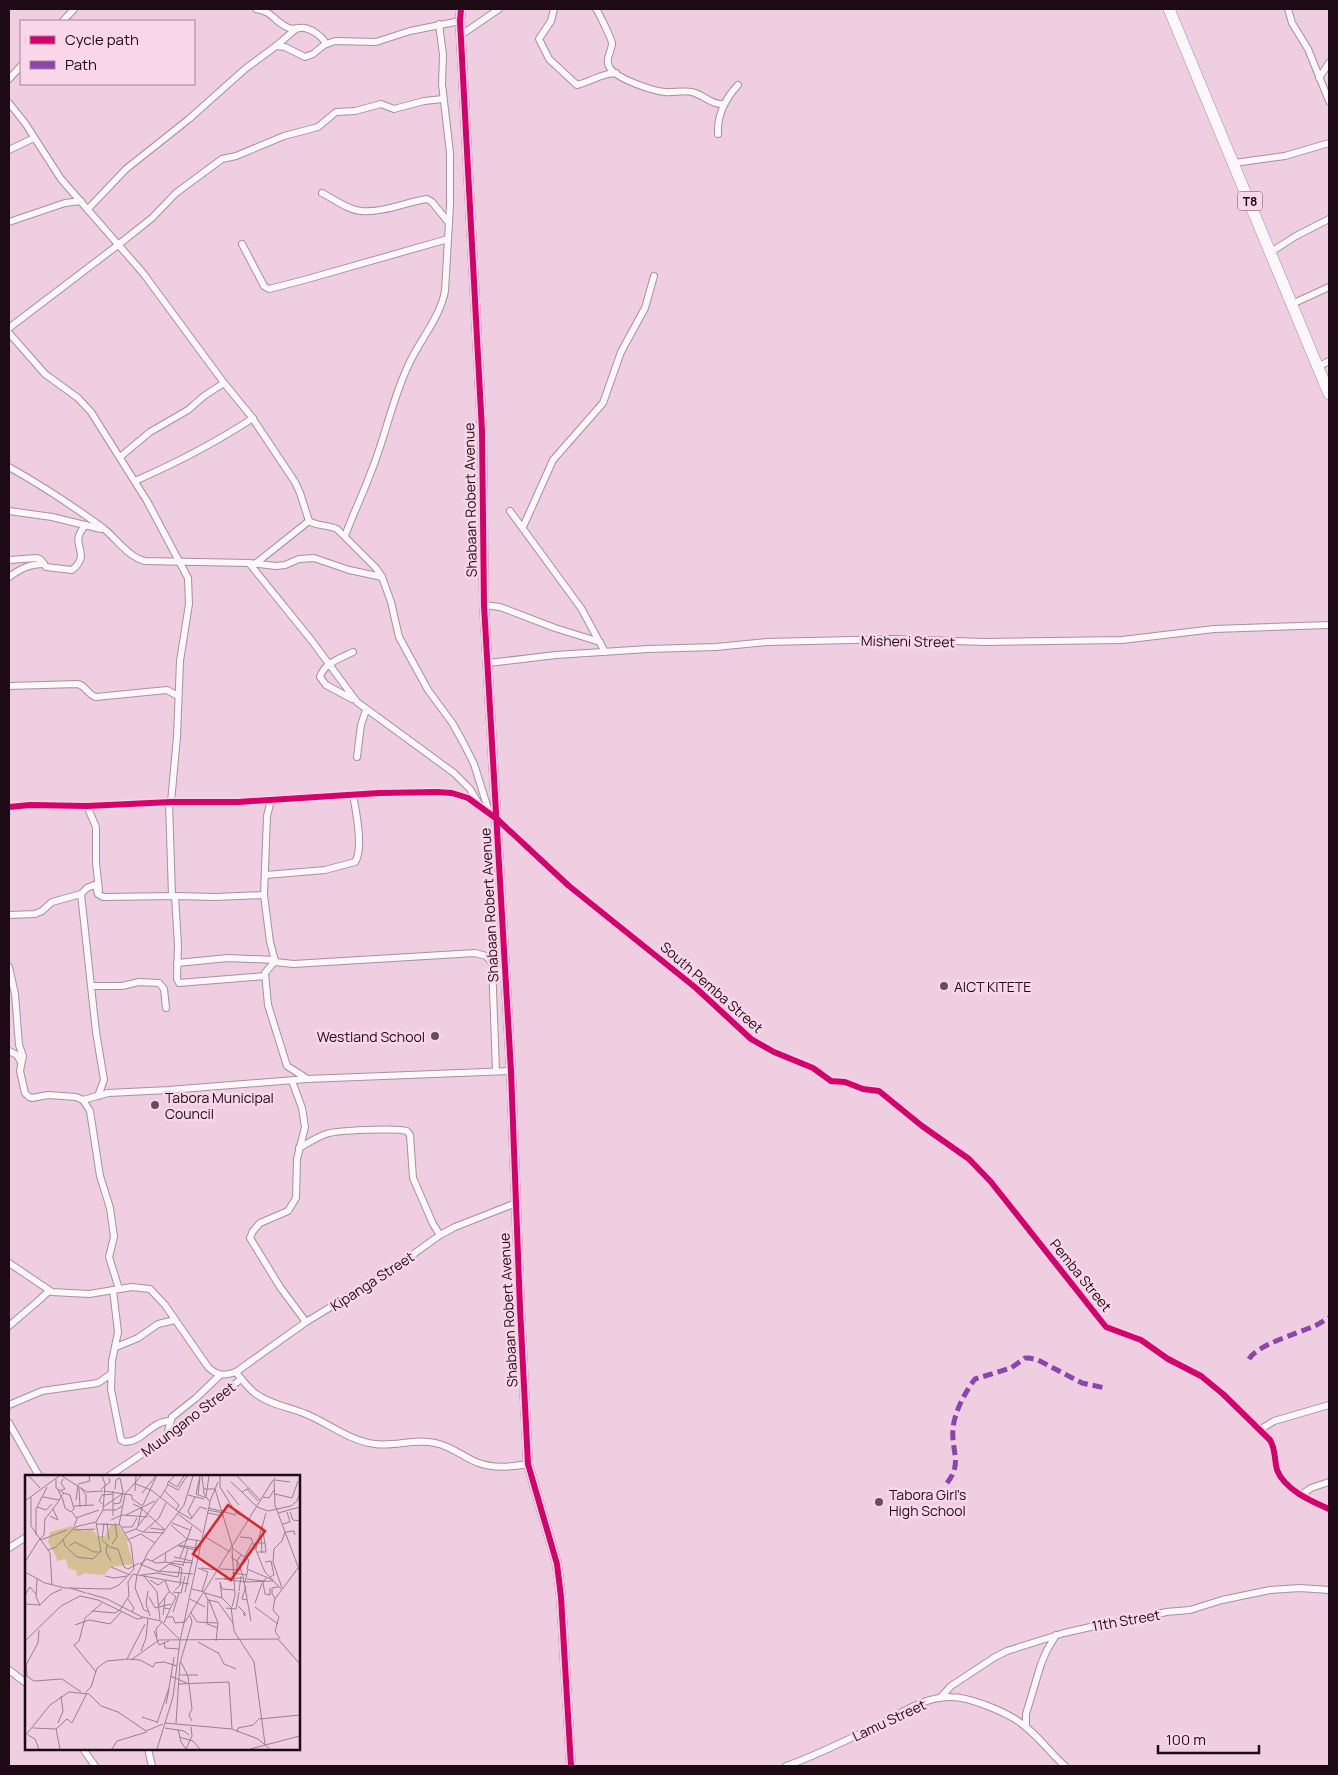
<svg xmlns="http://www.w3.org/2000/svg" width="1338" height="1775" font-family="Manrope,sans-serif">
<rect width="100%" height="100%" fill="#eecee0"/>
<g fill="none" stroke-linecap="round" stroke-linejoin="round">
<g stroke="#a8909e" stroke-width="8">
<g id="street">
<path d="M256,9C273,11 275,23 289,28C295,30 300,27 305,28C313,30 323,37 326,44"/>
<path d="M554,9L551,21L539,39L549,59L577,85C590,82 602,73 616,73"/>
<path d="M596,9C598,11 612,40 612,43C612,51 604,60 610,68C617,79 653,91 665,92C674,93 683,90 692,92C704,95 711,105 724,104"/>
<polyline points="1288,9 1292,23 1308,49 1329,101"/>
<polyline points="63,21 74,9"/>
<polyline points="461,35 499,9"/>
<polyline points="276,46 285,47 305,57 313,54 324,45 335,41 376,42 410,31 460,21"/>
<polyline points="1319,78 1329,63"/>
<polyline points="9,79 21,66"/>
<path d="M9,103L25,123L61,179L143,273L224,383L251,416L295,482L300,493L309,521C316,526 328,525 337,529L376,568L382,577L391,602L399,637L428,690L453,724L465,746L474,764L489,812"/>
<path d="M718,134C717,114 725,99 738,85"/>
<polyline points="9,150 34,138"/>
<polyline points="1234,163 1285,156 1329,143"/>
<path d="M322,193C334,199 348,210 361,211C383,213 406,202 427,199L432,202L449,223"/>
<polyline points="88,209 126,169 189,119 245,69 276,46 297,28"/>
<polyline points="9,222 65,203 81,201"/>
<polyline points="242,244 264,286 269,289 304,280 448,239"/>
<polyline points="1271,252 1296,236 1329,219"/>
<polyline points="1292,304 1329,287"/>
<polyline points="9,328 118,245 152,218 176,193 222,159 236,156 284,136 318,127 336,112 355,111 381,104 394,109 424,101 443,99"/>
<polyline points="9,333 45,374 78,398 91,412 147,501 188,578 189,604 180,661 177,737 171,802"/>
<polyline points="1318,367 1329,361"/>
<polyline points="120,457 150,432 188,410 204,396 224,383"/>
<path d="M9,467C41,485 73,506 103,528C117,539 128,557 145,561L249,563L276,566L285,565L299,559L314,558L349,570L382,577"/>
<path d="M135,481C176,463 215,443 253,418"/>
<polyline points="9,511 52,517 101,529"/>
<polyline points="510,511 581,608 605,652"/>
<polyline points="523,527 553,460 603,403 621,352 645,308 654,276"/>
<path d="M345,536C353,514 363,494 371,472C385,438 392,400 408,366C419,341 440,318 445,291L450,205V153L442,84L443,55L439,24"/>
<path d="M9,560L37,558L41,560L46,567L72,570C94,552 66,545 86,525"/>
<polyline points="249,563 312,641 357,702 454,773 470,789 479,804"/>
<polyline points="255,564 309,521"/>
<path d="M9,577C20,569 30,564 44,564"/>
<polyline points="484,605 500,607 555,628 600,642"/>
<polyline points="488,663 556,655 648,649 716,647 767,642 894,639 985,642 1122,640 1214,629 1329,625"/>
<path d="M9,686L78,684C86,686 88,695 96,697L167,690L178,696"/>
<path d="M352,699L326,685L320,677C324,663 341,658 353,652"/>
<polyline points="357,757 361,725 366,710"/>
<polyline points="271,800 267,816 264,895 270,942 275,961 265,973 268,1005 287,1066 306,1078"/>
<polyline points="169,802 172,896"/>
<polyline points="87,806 96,827 96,863 99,890"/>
<path d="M9,807L30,805L87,806L171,802H238L379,793L437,792L452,793L468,798L497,819L569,886L696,988L751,1039L774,1052L813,1068L831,1081L845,1082L863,1089L879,1091L922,1126L969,1159L991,1182L1106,1327L1141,1340L1168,1359L1201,1376L1223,1394L1270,1440C1276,1450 1274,1459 1277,1470C1285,1490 1311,1501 1329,1509"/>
<path d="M266,875L325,870L355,862C364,849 356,811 353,795"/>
<polyline points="81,894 96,1032 104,1080 98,1096"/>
<polyline points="175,896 178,945 177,979 179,983 265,976"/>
<polyline points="9,915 35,914 42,911 52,902 81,894 87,888 94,885 96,886 98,894 103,897 175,896 216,897 264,895"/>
<polyline points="275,962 294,964 475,953 486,956 505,977"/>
<polyline points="492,962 496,1071"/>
<polyline points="177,963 228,958 275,960"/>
<polyline points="9,967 15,994 19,1045 23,1056 20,1071 25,1093 29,1097 32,1098 48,1095 76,1097 83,1100 90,1111 100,1176 110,1208 114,1237 109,1257 119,1289"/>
<polyline points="92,986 122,986 139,982 159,983 164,989 166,1008"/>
<polyline points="9,1051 17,1055 21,1062"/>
<polyline points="292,1081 302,1108 305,1127 297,1159 296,1198 288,1211 260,1223 253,1231 250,1238 280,1287 306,1322"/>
<polyline points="83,1100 108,1093 169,1090 307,1079 511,1071"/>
<path d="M299,1148C308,1143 317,1137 326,1134C337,1130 396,1128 407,1131L410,1135L413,1178L433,1224L440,1235"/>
<path d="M9,1263L52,1292L89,1294L132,1287L150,1289L165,1305L208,1367C217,1376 224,1376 236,1372L306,1322L390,1271L440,1235L455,1227L516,1203"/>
<path d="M113,1290L118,1332L112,1361L111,1389L121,1440L125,1442C143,1442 151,1421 170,1421"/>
<polyline points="9,1326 37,1302 49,1291"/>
<polyline points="116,1347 138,1338 158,1324 175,1320"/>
<path d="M236,1372C242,1380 248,1388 256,1394C271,1405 289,1407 306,1414C328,1423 350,1441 375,1444C395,1447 415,1438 435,1443C451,1446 462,1456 476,1462C493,1469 511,1467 528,1464"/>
<polyline points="9,1405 42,1391 98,1383 111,1374"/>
<polyline points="9,1423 39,1476"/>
<polyline points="1261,1429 1274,1421 1329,1405"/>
<polyline points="166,1438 172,1417 196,1398 220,1375"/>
<polyline points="109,1476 175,1432 241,1379"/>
<polyline points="1301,1495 1311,1488 1329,1482"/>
<polyline points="9,1548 26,1537"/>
<polyline points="9,1670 26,1683"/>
<polyline points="940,1698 951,1686 995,1657 1007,1651 1064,1633 1108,1623 1133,1620 1166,1612 1190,1610 1222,1600 1270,1590 1300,1588 1329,1590"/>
<polyline points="1026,1727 1026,1714 1041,1664 1047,1650 1056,1635"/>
<polyline points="83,1749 95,1766"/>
<polyline points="148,1749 152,1766"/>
<path d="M786,1766C818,1755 849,1739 880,1724C901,1713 926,1696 951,1697C969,1697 1000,1710 1015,1719C1035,1731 1048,1751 1065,1766"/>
</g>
</g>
<g stroke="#a8909e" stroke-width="10">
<polyline id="secondary" points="461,9 460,21 482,431 484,605 511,1071 520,1308 528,1464 557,1564 561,1597 571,1766"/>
</g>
<g stroke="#a8909e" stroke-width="12">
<polyline id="highway" points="1169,9 1329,394"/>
</g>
<use href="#street" stroke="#fcf8fa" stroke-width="6"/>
<use href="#secondary" stroke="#fcf8fa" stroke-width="9"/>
<use href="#highway" stroke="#fcf8fa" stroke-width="11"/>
<g stroke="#8e44ad" stroke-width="5" stroke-dasharray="10 5" stroke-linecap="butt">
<path d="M1249,1359C1257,1345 1296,1334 1312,1327C1318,1325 1323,1321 1329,1318"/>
<path d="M947,1483C963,1463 951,1451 953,1429C954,1413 965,1392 975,1379L1011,1368L1025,1358H1029L1038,1360L1082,1383L1105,1388"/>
</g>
<g stroke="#fad6e9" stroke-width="9">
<g id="cycleway">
<polyline points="461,9 460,21 482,431 484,605 511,1071 520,1308 528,1464 557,1564 561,1597 571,1766"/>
<path d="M9,807L30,805L87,806L171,802H238L379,793L437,792L452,793L468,798L497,819L569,886L696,988L751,1039L774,1052L813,1068L831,1081L845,1082L863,1089L879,1091L922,1126L969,1159L991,1182L1106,1327L1141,1340L1168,1359L1201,1376L1223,1394L1270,1440C1276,1450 1274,1459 1277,1470C1285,1490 1311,1501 1329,1509"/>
</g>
</g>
<use href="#cycleway" stroke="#d6006c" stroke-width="6"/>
</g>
<g fill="#664f5c" stroke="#fad6e9" stroke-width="2">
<circle cx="944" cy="986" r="5"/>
<circle cx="435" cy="1036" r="5"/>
<circle cx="155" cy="1105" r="5"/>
<circle cx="879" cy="1502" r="5"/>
</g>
<g text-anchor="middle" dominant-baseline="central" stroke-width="5" stroke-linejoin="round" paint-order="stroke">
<rect fill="#fad6e9" stroke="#5f4755" stroke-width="1" x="1237.5" y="191.5" width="25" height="19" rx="4"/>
<g font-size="12" font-weight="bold" fill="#1d0a15">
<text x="1250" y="201">T8</text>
</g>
<g font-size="14" fill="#1d0a15" stroke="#fad6e9">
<text transform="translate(470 500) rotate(-91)">Shabaan Robert Avenue</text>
<text transform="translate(908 641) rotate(1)">Misheni Street</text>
<text transform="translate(489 905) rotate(-93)">Shabaan Robert Avenue</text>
<text transform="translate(712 987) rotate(41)">South Pemba Street</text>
<text transform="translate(1081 1275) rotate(51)">Pemba Street</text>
<text transform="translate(372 1281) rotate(-33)">Kipanga Street</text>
<text transform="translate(508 1310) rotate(-93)">Shabaan Robert Avenue</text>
<text transform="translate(188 1419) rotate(-37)">Muungano Street</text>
<text transform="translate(1126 1620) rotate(-10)">11th Street</text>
<text transform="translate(889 1720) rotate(-25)">Lamu Street</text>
</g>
<g font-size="14" fill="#1d0a15" stroke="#fad6e9" text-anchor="start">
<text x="954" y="986">AICT KITETE</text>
<text x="425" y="1036" text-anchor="end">Westland School</text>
<text x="165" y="1097">Tabora Municipal<tspan x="165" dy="16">Council</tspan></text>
<text x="889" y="1494">Tabora Girl's<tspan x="889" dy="16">High School</tspan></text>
</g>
</g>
<g transform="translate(25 1475)">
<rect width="275" height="275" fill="#eecee0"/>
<path d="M86,50H93L100,60L108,89L86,92L79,100L59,98L54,101L51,100L52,96L43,93L41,84L31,86L32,83L23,67L25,57L47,51L59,56L66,54L73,61H80Z" fill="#d4c092"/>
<path fill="none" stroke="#9a808f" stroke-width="1" d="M4,1L15,13M37,1L62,17L78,16M149,1L142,9L153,15L162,1M175,1L171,19L182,23M195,1V12L211,38L225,44M212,1L236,26M249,3L250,30L275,97M31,4V13L39,18M250,5L265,7M143,6L152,12L159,1M206,7L217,17L224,13M53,9L65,6L64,1M111,9L126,15L154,37M54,13L55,32M56,13L61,20V31M76,14L85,7L84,3M179,14H190L208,74L224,85L222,94L248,105M222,14L233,26M36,15L40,14L36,8L38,4M202,15L214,30M79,16L107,20V24L118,31M88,16V41M110,16L111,1M140,16L154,30L151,35M217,17L232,32M117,18L131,1M250,19L267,23L273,6M163,20L179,24M173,20L175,3M181,21L184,1M6,22V51L25,78L27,110M18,22L34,25M238,22L244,23L249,15M135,23L143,10M51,25L53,10M0,26L34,1M185,26L193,7M77,29L74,26L77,20L88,19M88,29L95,28L98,17L95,3L91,5L90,14M108,29L115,32L140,55M118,30L131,2M49,31L69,30M12,32L21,35L27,29M78,32L97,19M232,32L243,36L266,31L272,26L275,17M184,33L211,40M78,35H91L97,31M183,35L198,38M47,37L52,44L49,51M154,37L166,44L175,32L182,34M265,37L268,45L275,46M183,38L198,41M253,38L275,32M153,39L177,57M101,40L130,26M25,41L33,45L28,34L30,31L33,27L35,24V23L36,22V21L39,18L45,20L49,34L46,37L40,33L37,22L36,21L35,19L33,14M51,43L74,35M167,43L163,36L170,22M86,45L97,40L123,42M82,48L84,65M147,48L165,55M258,49L265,47L262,37M94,50L100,19L116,1M146,50L162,64M113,51L117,32M97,52H107L112,43M125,53L140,55M111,54L134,23M49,55L70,54M118,57L139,58M100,58L111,54L118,57L134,43L141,28M116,59L130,68M11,60V34L22,12M179,61L205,77M215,62L226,63L240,97L256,114M236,62L237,78M38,64L40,71L52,82L68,84L74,78M77,64L79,48M14,65L19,60L20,44L28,34M16,65L42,55M77,65L85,72L93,74L99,92L103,94L114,88M102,65L116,59M230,68H240L241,77H233M240,68L237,52L241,38M87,69L92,62L90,48M82,70L81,77L86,86M154,70L172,73M44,71L50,67L69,77H76L71,47L78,35L80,9L77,1M153,71L171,75M231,74L237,51M23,75L31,72L50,52L71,47M141,78L140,87L131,88L122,84L115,89L132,96L168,99M149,82L167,86M206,82L213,87L218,101L226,146M155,83L167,51M127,86L163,64L176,66M0,87L14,65M140,87L158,90M240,87L246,86L249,100L245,102M145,89L157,93L155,110L150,115M158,91L163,73M215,91L227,68M86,92L105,100M173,93L183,97L177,116M176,93L193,95M195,94L216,95M212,96V86L216,80M0,97L20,108L40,113L85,114L94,110L109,94L106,69L95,50L71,49M133,97L149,86L168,88M207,98L222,100M112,100L123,77L159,30L168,1M112,100L110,113L119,135L124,137M116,100L132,98L153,102L155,92M80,101L89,103L102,101M119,101L132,117L135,145M241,103L238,108L240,119L245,120V113M12,104L11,122L15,130M190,104L218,103M199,104L220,107L223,94M222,104L239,106M125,105L133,110L139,106M140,105L164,109M195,107L197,114L209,115M195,107L197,123M220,107L248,106M221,111L217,124L222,125M253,112L247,113V119L250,123L248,135L254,142L250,156L255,164M45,113L61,118M257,113L248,87L249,74L257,66L260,57L269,56L270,60M167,114L179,117L183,125L193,127L208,148M123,116L121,129L125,141M214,116L216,101M148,117L156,118L160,101M160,117L172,65M62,118L82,124L117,142L136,146L154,164M180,118L197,123L206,132L209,156L229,187L240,269M0,120L5,112L11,119M124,122L130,133L146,129M103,124L109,133L107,137M165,124L180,132M183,124L182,149L193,153M250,124L273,93M184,125L193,148L191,166M230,128L237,108M0,129L15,130L26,119L37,114M134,130L144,117M213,131L220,138V141L218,138M207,132L210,120L207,74M230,132L253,149M201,133L211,134L214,117M67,136L90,138L95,135L104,121L103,107L108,99L140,105L144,116L151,122L145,134L139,133M148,137L154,118M166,138L172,147L193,148M138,140L140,123M141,142H148L150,148L160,147L248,5M139,148L145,134M50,150L64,145L85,149L97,136M14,155L13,168L1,190L2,201L9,206L37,204L56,217M129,156L134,170L144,166M132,162L131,154L137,147M0,166L36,131L55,121L73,125L112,144L118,143M139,167L140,173L154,174M173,167L193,178M116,176L121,163L123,143M193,177L199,189L211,194M102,184L120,149M106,185L134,165L253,164L275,189M156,187L163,201L167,234L164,240L167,246M71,197L49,170L54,166L60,143L77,128M155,200H173M145,201L162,208M153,209L204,207L207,254M61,217L66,212L72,193L82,186L103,184L115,185L128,192L130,188L139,187L152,191M141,229L144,214M117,242L132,247M235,244L275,240M33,248L38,236L36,221M132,248L144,213L149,182M140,248L207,254L233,264L245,274M151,248L155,188L167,147L165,141M8,253L31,254L42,244L47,248L62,218M140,253L159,256L164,260M31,254L35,274M153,254L156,267L161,274M212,257L213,253L228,250L235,243M3,260L10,264L14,274M0,261L25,230L44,217L64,219L76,231L93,237L121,256L138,249M154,262L168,266L175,274M87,274L92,266L122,257M132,274L148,222L155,166L185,27L179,19L177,1M161,274L167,261L166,252M225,274L275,261"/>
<path fill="#d62828" fill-opacity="0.15" stroke="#d62828" stroke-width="2.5" d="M203,30L240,56L206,105L168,79Z"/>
<rect width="275" height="275" fill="none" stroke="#1d0a15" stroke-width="2.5"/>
</g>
<rect width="1338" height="1775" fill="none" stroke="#1d0a15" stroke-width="20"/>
<rect x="20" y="20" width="175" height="65" fill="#fad6e9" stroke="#a28494"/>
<rect x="30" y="36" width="25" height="8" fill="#d6006c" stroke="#a28494"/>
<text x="65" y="45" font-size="15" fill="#1d0a15">Cycle path</text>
<rect x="30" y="61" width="25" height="8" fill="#8e44ad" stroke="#a28494"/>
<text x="65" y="70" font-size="15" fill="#1d0a15">Path</text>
<path d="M1158 1745v8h101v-8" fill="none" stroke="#1d0a15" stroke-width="2.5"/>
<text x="1166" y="1745" font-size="15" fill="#1d0a15" stroke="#fad6e9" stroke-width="4" paint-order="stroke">100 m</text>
</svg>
